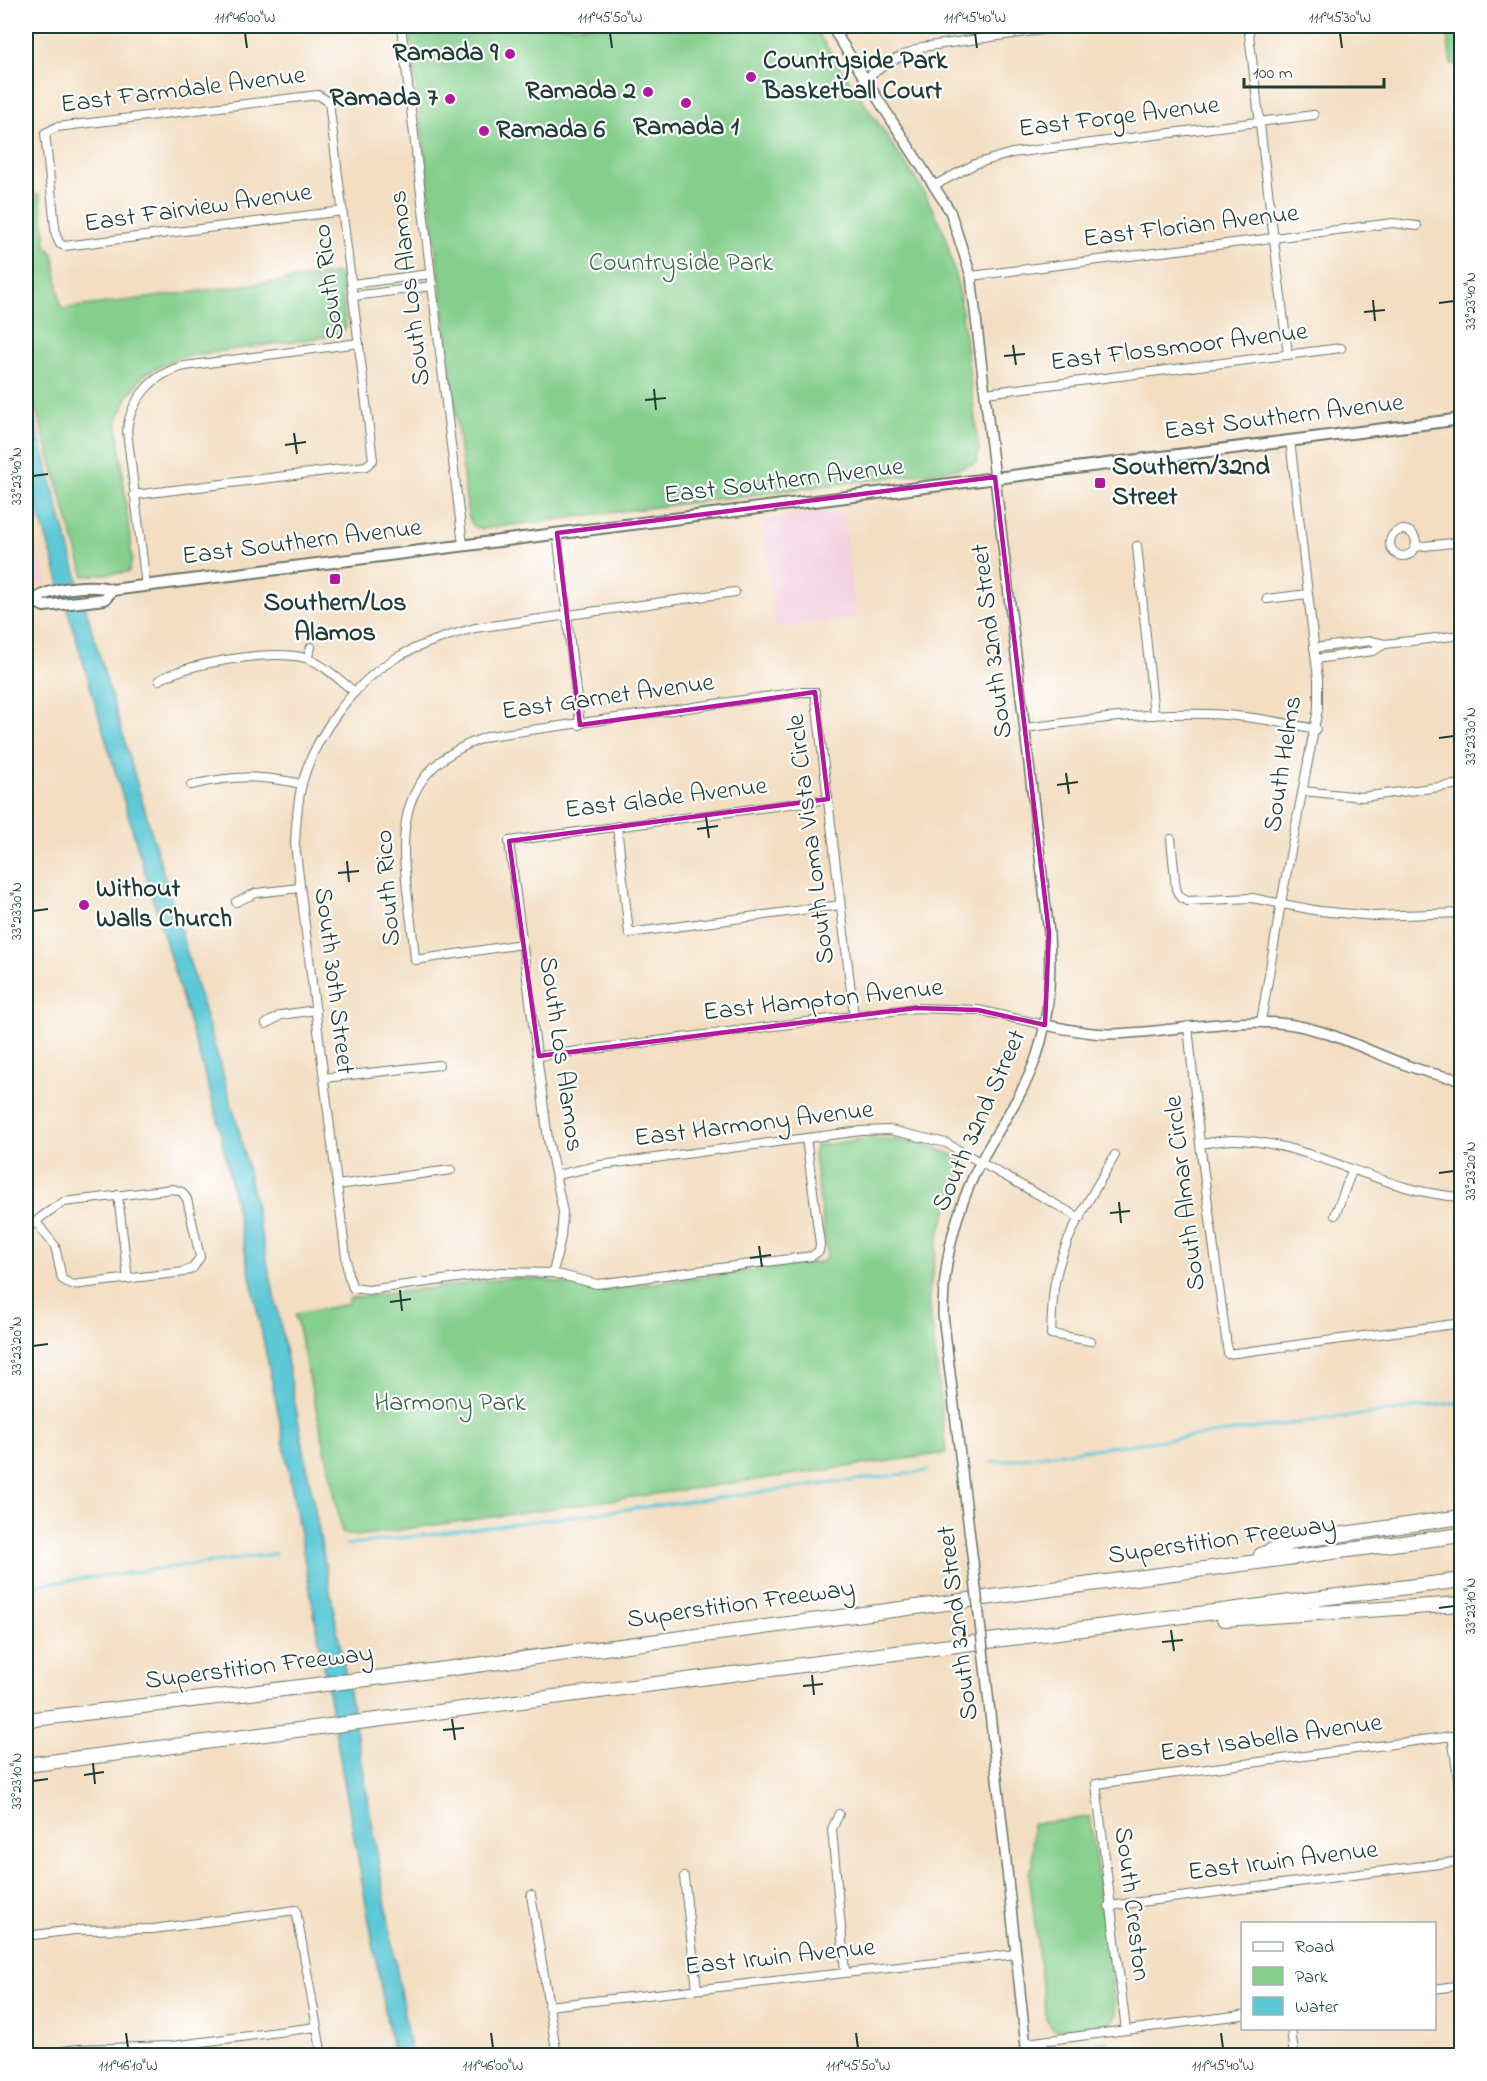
<svg xmlns="http://www.w3.org/2000/svg" width="1487" height="2081" font-family="'Indie Flower',sans-serif">
<rect width="100%" height="100%" fill="#fff"/>
<filter id="ink" filterUnits="userSpaceOnUse"><feTurbulence type="fractalNoise" baseFrequency=".0167" numOctaves="2"/><feDisplacementMap in="SourceGraphic" scale="12" xChannelSelector="R" yChannelSelector="G"/><feConvolveMatrix kernelMatrix="1 2 1 2 8 2 1 2 1" color-interpolation-filters="sRGB"/></filter>
<filter id="wash" filterUnits="userSpaceOnUse"><feTurbulence type="fractalNoise" baseFrequency=".008" numOctaves="4" result="noise"/><feDisplacementMap in="SourceGraphic" scale="24" xChannelSelector="R" yChannelSelector="G"/><feGaussianBlur stdDeviation="1.35" result="paint"/><feColorMatrix in="noise" values="0 0 0 0 0 0 0 0 0 0 0 0 0 0 0 0 0 1.4 0 .05"/><feComposite in="paint" operator="in"/></filter>
<g filter="url(#wash)">
<rect width="100%" height="100%" fill="#f3dec2"/>
<g fill="#f3cfdf">
<polygon points="843,510 856,618 775,628 762,520"/>
<polygon points="26,515 47,583 26,586"/>
</g>
<g fill="#85cf8d" stroke="#528660" stroke-width="1.5">
<polygon points="409,26 813,26 922,189 944,231 959,290 979,451 976,463 956,469 482,529 473,526 468,515"/>
<polygon points="1446,26 1461,26 1461,63 1451,64"/>
<polygon points="40,194 46,245 54,256 61,309 340,273 346,327 339,335 179,357 145,374 127,397 117,423 132,559 129,572 84,576 26,375 26,196"/>
<path d="M870,1138L916,1141L960,1157L964,1163L938,1237L929,1296L946,1453L356,1536L342,1533L328,1462L295,1314L348,1304L350,1298L512,1278C544,1277 575,1288 607,1289L821,1262L826,1259L827,1253L814,1156L816,1146Z"/>
<polygon points="1090,1817 1116,2015 1111,2024 1054,2030 1046,2020 1029,1873 1033,1865 1032,1824"/>
<polygon points="1108,2041 1109,2055 1050,2055 1049,2049"/>
</g>
<polygon fill="#5dc8d6" stroke="#3e8285" stroke-width="1.5" points="26,391 93,634 239,1129 280,1322 362,1763 411,2055 393,2055 278,1411 217,1116 26,469"/>
<g fill="none" stroke-linecap="round" stroke-linejoin="round">
<g stroke="#5dc8d6" stroke-width="3">
<polyline points="992,1462 1462,1402"/>
<polyline points="346,1545 927,1471"/>
<polyline points="26,1586 275,1554"/>
</g>
</g>
</g>
<g filter="url(#ink)">
<g fill="none" stroke-linecap="round" stroke-linejoin="round">
<g stroke="#697566" stroke-width="10">
<g id="minor">
<polyline points="401,26 463,545"/>
<polyline points="1248,26 1288,355"/>
<polyline points="864,79 893,60 922,47 1069,26"/>
<polyline points="935,185 975,164 1012,153 1314,115"/>
<polyline points="971,276 1393,223 1417,226"/>
<polyline points="352,284 430,274"/>
<polyline points="354,296 432,286"/>
<polyline points="986,393 1341,348"/>
<polyline points="134,495 366,466 373,460 329,102 318,95 57,127 45,133 56,236 60,244 65,246 343,211"/>
<circle cx="1403" cy="543" r="13"/>
<polyline points="557,533 580,725"/>
<polyline points="1137,546 1154,715"/>
<polyline points="1415,547 1462,542"/>
<path d="M146,586L127,431C130,400 153,373 185,366L359,343"/>
<path d="M735,592L475,628C449,635 424,643 401,655C356,680 315,734 302,784C297,803 296,824 295,844L348,1274L353,1288L368,1290L502,1272L553,1273L597,1284L812,1256L819,1251L820,1244L806,1138"/>
<polyline points="1267,599 1308,594"/>
<polyline points="1314,648 1371,641 1385,644 1462,635"/>
<polyline points="307,658 311,647"/>
<polyline points="1316,659 1373,651 1385,644"/>
<path d="M159,680C189,663 272,649 305,658C323,663 340,681 355,692"/>
<path d="M1025,728C1085,720 1147,712 1207,714C1244,715 1280,722 1316,729"/>
<path d="M191,785C235,775 258,775 302,784"/>
<polyline points="1303,791 1362,797 1462,784"/>
<polyline points="617,826 629,933 840,905"/>
<polyline points="1171,839 1176,889 1180,897 1187,901 1252,898 1319,911 1374,916 1462,913"/>
<polyline points="236,902 256,893 300,888"/>
<path d="M522,944L415,960C408,864 371,776 489,736L800,692H815L854,1016"/>
<polyline points="1261,1022 1281,903 1318,709 1318,679 1290,440"/>
<polyline points="266,1024 281,1015 316,1010"/>
<polyline points="1188,1026 1200,1144 1228,1354 1462,1323"/>
<polyline points="539,1056 916,1008 978,1010 1045,1025"/>
<polyline points="324,1078 439,1065"/>
<path d="M1200,1144C1211,1143 1224,1139 1236,1140C1312,1142 1383,1193 1462,1197"/>
<polyline points="557,1175 601,1165 861,1131 890,1130 946,1143 1080,1218"/>
<polyline points="337,1185 451,1170"/>
<polyline points="118,1195 128,1279"/>
<polyline points="1335,1215 1352,1171"/>
<path d="M26,1229C38,1220 50,1209 64,1202L173,1189L182,1192L187,1199L200,1257L193,1268L184,1272L72,1285L62,1279L55,1246L36,1222"/>
<polyline points="553,1273 561,1237 563,1212 548,1139 509,841 828,799"/>
<path d="M1091,1341L1051,1334C1052,1317 1052,1299 1055,1282C1063,1237 1093,1194 1115,1155"/>
<polyline points="839,1814 832,1829 845,1972"/>
<polyline points="684,1877 697,1989"/>
<polyline points="531,1895 557,2056"/>
<polyline points="1109,1906 1462,1861"/>
<polyline points="26,1936 74,1930 153,1929 296,1910 322,2056"/>
<polyline points="1434,1989 1462,1985"/>
<polyline points="548,2006 1016,1954"/>
<polyline points="1291,2028 1294,2056"/>
<polyline points="1126,2030 1096,1784 1452,1736 1462,1806"/>
<polyline points="1026,2043 1242,2015"/>
<polyline points="27,2056 78,2049 172,2046 316,2027"/>
</g>
</g>
<g stroke="#697566" stroke-width="12">
<g id="tertiary">
<path d="M831,26L950,211L971,276L1049,933C1051,974 1050,1015 1037,1055C1024,1094 1000,1125 981,1161C956,1209 943,1261 943,1315L973,1562"/>
<path d="M1045,1025C1066,1029 1087,1034 1109,1034C1169,1033 1227,1017 1287,1024C1348,1032 1401,1073 1462,1079"/>
<polyline points="986,1676 1027,2056"/>
</g>
</g>
<g stroke="#697566" stroke-width="14">
<g id="secondary">
<path d="M34,601C47,588 95,583 112,590L1462,419"/>
<polyline points="26,602 34,601 44,606 105,599 112,590"/>
</g>
</g>
<g stroke="#697566" stroke-width="16">
<g id="motorway">
<polyline points="1261,1555 1295,1541 1462,1517"/>
<polyline points="1224,1619 1462,1604"/>
<polyline points="26,1720 400,1675 1462,1535"/>
<polyline points="26,1765 1462,1580"/>
</g>
</g>
<use href="#minor" stroke="#fff" stroke-width="8"/>
<use href="#tertiary" stroke="#fff" stroke-width="9"/>
<use href="#secondary" stroke="#fff" stroke-width="10"/>
<use href="#motorway" stroke="#fff" stroke-width="14"/>
<g stroke="#697566" stroke-width="12" stroke-linecap="butt">
<polyline id="tertiary-bridge" points="973,1562 986,1676"/>
</g>
<use href="#tertiary-bridge" stroke="#fff" stroke-width="9"/>
</g>
</g>
<path fill="none" stroke="#b5179e" stroke-width="4.5" stroke-linejoin="round" d="M995,477L1049,933L1045,1025L978,1010L916,1008L539,1056L509,841L828,799L815,692L580,725L557,533Z"/>
<path fill="none" stroke="#1f3d34" stroke-width="2" d="M245,33L247,48M610,33L612,48M975,33L977,48M1340,33L1342,48M1373,300L1375,321M1439,303L1454,301M1364,312L1385,310M1013,345L1016,365M1004,356L1025,354M654,389L656,410M645,400L666,398M294,433L297,454M285,445L306,442M33,476L48,474M1439,738L1454,736M1066,773L1069,794M1057,785L1078,782M706,817L709,838M697,829L718,826M347,861L349,882M338,873L359,871M33,911L48,909M1439,1173L1454,1171M1119,1202L1121,1223M1110,1213L1130,1211M759,1246L762,1267M750,1258L771,1255M400,1290L402,1311M390,1302L411,1299M33,1346L48,1344M1439,1608L1454,1606M1171,1630L1174,1651M1162,1642L1183,1640M812,1675L814,1695M803,1686L823,1684M452,1719L455,1740M443,1730L464,1728M93,1763L95,1784M84,1775L104,1772M33,1781L48,1779M126,2033L128,2048M491,2033L493,2048M856,2033L858,2048M1221,2033L1223,2048"/>
<g fill="#b5179e" stroke="#fff" stroke-width="2">
<circle cx="510" cy="54" r="6"/>
<circle cx="751" cy="77" r="6"/>
<circle cx="648" cy="92" r="6"/>
<circle cx="450" cy="99" r="6"/>
<circle cx="686" cy="103" r="6"/>
<circle cx="484" cy="131" r="6"/>
<rect x="1094" y="477" width="12" height="12" rx="3"/>
<rect x="329" y="573" width="12" height="12" rx="3"/>
<circle cx="84" cy="905" r="6"/>
</g>
<g text-anchor="middle" dominant-baseline="central" stroke-width="4.5" stroke-linejoin="round" paint-order="stroke">
<g font-size="26" font-weight="bold" fill="#1f3d34" stroke="#fff" text-anchor="start">
<text x="498" y="54" text-anchor="end">Ramada 9</text>
<text x="763" y="62">Countryside Park<tspan x="763" dy="30">Basketball Court</tspan></text>
<text x="636" y="92" text-anchor="end">Ramada 2</text>
<text x="438" y="99" text-anchor="end">Ramada 7</text>
<text x="686" y="128" text-anchor="middle">Ramada 1</text>
<text x="496" y="131">Ramada 6</text>
<text x="1112" y="468">Southern/32nd<tspan x="1112" dy="30">Street</tspan></text>
<text x="335" y="604" text-anchor="middle">Southern/Los<tspan x="335" dy="30">Alamos</tspan></text>
<text x="96" y="890">Without<tspan x="96" dy="30">Walls Church</tspan></text>
</g>
<g font-size="26" fill="#1f3d34" stroke="#fff">
<text transform="translate(183 91) rotate(-7)">East Farmdale Avenue</text>
<text transform="translate(1119 118) rotate(-7)">East Forge Avenue</text>
<text transform="translate(198 209) rotate(-8)">East Fairview Avenue</text>
<text transform="translate(1191 227) rotate(-7)">East Florian Avenue</text>
<text transform="translate(330 282) rotate(-97)">South Rico</text>
<text transform="translate(411 288) rotate(-97)">South Los Alamos</text>
<text transform="translate(1179 348) rotate(-7)">East Flossmoor Avenue</text>
<text transform="translate(1284 418) rotate(-7)">East Southern Avenue</text>
<text transform="translate(784 482) rotate(-7)">East Southern Avenue</text>
<text transform="translate(302 543) rotate(-7)">East Southern Avenue</text>
<text transform="translate(993 641) rotate(-97)">South 32nd Street</text>
<text transform="translate(608 698) rotate(-8)">East Garnet Avenue</text>
<text transform="translate(1284 764) rotate(-81)">South Helms</text>
<text transform="translate(666 799) rotate(-7)">East Glade Avenue</text>
<text transform="translate(812 839) rotate(-97)">South Loma Vista Circle</text>
<text transform="translate(389 888) rotate(-94)">South Rico</text>
<text transform="translate(333 981) rotate(83)">South 30th Street</text>
<text transform="translate(823 1001) rotate(-6)">East Hampton Avenue</text>
<text transform="translate(560 1054) rotate(82)">South Los Alamos</text>
<text transform="translate(980 1121) rotate(-66)">South 32nd Street</text>
<text transform="translate(754 1125) rotate(-7)">East Harmony Avenue</text>
<text transform="translate(1186 1193) rotate(-97)">South Almar Circle</text>
<text transform="translate(1222 1541) rotate(-8)">Superstition Freeway</text>
<text transform="translate(741 1605) rotate(-8)">Superstition Freeway</text>
<text transform="translate(959 1623) rotate(-97)">South 32nd Street</text>
<text transform="translate(259 1668) rotate(-7)">Superstition Freeway</text>
<text transform="translate(1271 1739) rotate(-8)">East Isabella Avenue</text>
<text transform="translate(1283 1862) rotate(-7)">East Irwin Avenue</text>
<text transform="translate(1131 1904) rotate(83)">South Creston</text>
<text transform="translate(780 1958) rotate(-6)">East Irwin Avenue</text>
</g>
<g font-size="26" fill="#38624a" stroke="#fff">
<text x="681" y="264">Countryside Park</text>
<text x="450" y="1404">Harmony Park</text>
</g>
</g>
<rect width="1487" height="2081" fill="none" stroke="#fff" stroke-width="66"/>
<rect x="1241" y="1922" width="195" height="108" fill="#ffffff" stroke="#a5b1ae" stroke-width="1.5"/>
<rect x="1253" y="1942" width="30" height="9" fill="#ffffff" stroke="#a5b1ae" stroke-width="1.5"/>
<text x="1295" y="1952" font-size="18" fill="#1f3d34">Road</text>
<rect x="1253" y="1967" width="30" height="18" fill="#85cf8d" stroke="#a5b1ae" stroke-width="1.5"/>
<text x="1295" y="1982" font-size="18" fill="#1f3d34">Park</text>
<rect x="1253" y="1997" width="30" height="18" fill="#5dc8d6" stroke="#a5b1ae" stroke-width="1.5"/>
<text x="1295" y="2012" font-size="18" fill="#1f3d34">Water</text>
<path d="M1244 78v9h140v-9" fill="none" stroke="#1f3d34" stroke-width="3"/>
<text x="1253" y="78" font-size="18" fill="#1f3d34" stroke="#ffffff" stroke-width="4.5" paint-order="stroke">100 m</text>
<rect x="33" y="33" width="1421" height="2015" fill="none" stroke="#1f3d34" stroke-width="2"/>
<g font-size="15" text-anchor="middle" fill="#1f3d34">
<text x="245" y="22">111°46'00"W</text>
<text x="610" y="22">111°45'50"W</text>
<text x="975" y="22">111°45'40"W</text>
<text x="1340" y="22">111°45'30"W</text>
<text transform="translate(1470 301) rotate(-90)" y="5">33°23'40"N</text>
<text transform="translate(16 476) rotate(-90)" y="5">33°23'40"N</text>
<text transform="translate(1470 736) rotate(-90)" y="5">33°23'30"N</text>
<text transform="translate(16 911) rotate(-90)" y="5">33°23'30"N</text>
<text transform="translate(1470 1171) rotate(-90)" y="5">33°23'20"N</text>
<text transform="translate(16 1346) rotate(-90)" y="5">33°23'20"N</text>
<text transform="translate(1470 1606) rotate(-90)" y="5">33°23'10"N</text>
<text transform="translate(16 1781) rotate(-90)" y="5">33°23'10"N</text>
<text x="128" y="2070">111°46'10"W</text>
<text x="493" y="2070">111°46'00"W</text>
<text x="858" y="2070">111°45'50"W</text>
<text x="1223" y="2070">111°45'40"W</text>
</g>
</svg>
